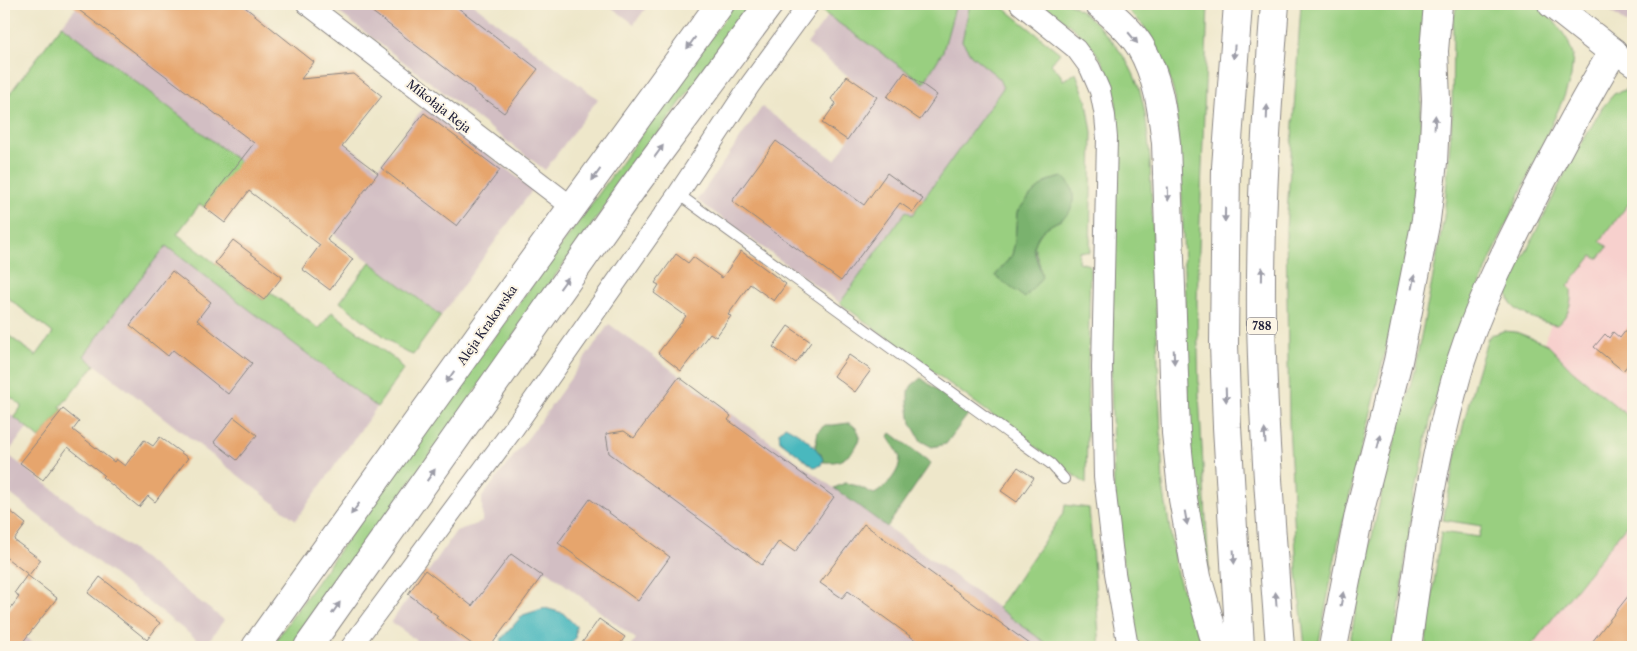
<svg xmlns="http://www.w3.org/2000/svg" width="1637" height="651" font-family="'Libre Caslon Text',serif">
<rect width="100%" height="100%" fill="#fcf5e5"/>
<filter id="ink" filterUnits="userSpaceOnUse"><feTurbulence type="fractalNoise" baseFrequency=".02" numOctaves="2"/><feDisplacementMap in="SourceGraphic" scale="10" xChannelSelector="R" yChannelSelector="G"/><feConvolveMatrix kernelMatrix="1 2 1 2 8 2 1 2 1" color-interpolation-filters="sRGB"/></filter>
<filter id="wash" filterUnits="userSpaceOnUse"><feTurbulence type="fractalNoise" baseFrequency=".0096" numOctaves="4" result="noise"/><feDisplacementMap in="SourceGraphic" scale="20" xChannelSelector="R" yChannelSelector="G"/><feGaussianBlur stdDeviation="1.12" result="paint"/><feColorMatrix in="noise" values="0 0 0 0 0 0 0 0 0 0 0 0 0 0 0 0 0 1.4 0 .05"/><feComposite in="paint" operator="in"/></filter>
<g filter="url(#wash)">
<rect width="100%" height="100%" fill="#eee7ca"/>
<g fill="#f7d0cd">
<polygon points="1633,109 1633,420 1572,370 1544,343 1585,230"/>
<polygon points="1633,517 1633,647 1530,647"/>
</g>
<g fill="#d2bec3">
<polygon points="79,4 254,4 250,10 269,25 239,63 378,168 424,107 533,189 441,316 62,25"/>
<polygon points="328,4 473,4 598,99 545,170"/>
<polygon points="607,4 649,4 634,24"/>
<polygon points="956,4 970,4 962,41 998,77 1004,88 912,216 906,211 840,303 697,200 762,107 835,160 866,112 866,90 807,44 828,16 924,83 943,51"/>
<polygon points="1604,4 1633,4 1633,29 1609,10"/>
<polygon points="166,245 377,407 296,520 84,356 131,290"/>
<polygon points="609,324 998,608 1051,647 630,647 636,639 546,570 490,647 426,647 391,622 410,596 408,594 425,570 428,572 456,531 482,522 482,497 537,426"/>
<polygon points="4,409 27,428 7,454 224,620 205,646 4,489"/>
<polygon points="4,621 38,647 4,647"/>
</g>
<g fill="#99cf80" stroke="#5e785e" fill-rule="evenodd">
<polygon points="735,4 752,4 544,291 466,404 292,647 271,647 375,500 583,216"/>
<polygon points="825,4 956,4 943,51 924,83 820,10"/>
<path d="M970,4H999L1060,53L1051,64L1060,74L1063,80L1076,73L1087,102L1092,132L1090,252L1079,251L1078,262L1090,265L1086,484L840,303L906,211L912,215L1003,88L998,77L971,55L962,41ZM1063,177L1061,220C1045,227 1041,230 1034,246L1041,270L995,276L1012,255L1015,242L1017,212L1031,195L1047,181Z"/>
<path d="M1043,4C1051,4 1064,1 1070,4C1079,8 1094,21 1101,29C1142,71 1145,102 1150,159L1163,486L1177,574L1203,647H1137L1125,580L1114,496L1111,375L1116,101C1105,49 1083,36 1043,4Z"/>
<polygon points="1122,4 1208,4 1197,303 1199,394 1209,572 1200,526 1192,465 1187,381 1182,196 1175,97 1168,73 1157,48 1143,25"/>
<polygon points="1301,4 1426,4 1419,162 1413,220 1403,279 1338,543 1318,647 1305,647 1297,574 1289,424 1286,229"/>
<polygon points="1457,4 1535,4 1545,11 1559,27 1568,41 1573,55 1571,77 1564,97 1492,256 1443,375 1431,417 1412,508 1394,647 1349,647 1358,599 1383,487 1414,371 1431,287 1444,217 1452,118 1453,21"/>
<polygon points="62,25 240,162 204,207 200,204 177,234 263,300 270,292 319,329 332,312 397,361 403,370 377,407 166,246 131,290 84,356 95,365 60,407 63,409 40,438 14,417 22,406 4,392 4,332 36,356 53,333 4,295 4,101"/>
<path d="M1627,89L1633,90V198L1600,241L1608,247L1598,259L1592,256L1568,286L1571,289C1572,303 1569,315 1557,325C1546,324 1519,314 1512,305C1509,301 1508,295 1507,290L1565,173L1602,108L1614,94Z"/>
<polygon points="370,262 441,316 413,355 403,351 340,302"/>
<path d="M1503,331L1516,332L1547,344L1572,370L1633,420V517L1530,647H1425L1441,532L1479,537L1482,526L1443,520C1455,459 1468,397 1488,338L1492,335Z"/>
<polygon points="1065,505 1089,508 1100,647 1051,647 998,608 1064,512"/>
</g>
<g fill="#7ab26e" stroke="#4e6a54">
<path d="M1063,177C1071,184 1074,190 1073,201C1071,224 1045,220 1037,239C1037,239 1034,246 1034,246C1033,254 1041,268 1042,277L1025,298L995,276L1012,255L1015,242L1017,212L1031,195L1047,181Z"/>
<polygon points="921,378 969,413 946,444 932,447 921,441 911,423 908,403 908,392 912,385"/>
<path d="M849,423C868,432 857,451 843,459C836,463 830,462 823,462L821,454L815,448L818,431L825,425H833Z"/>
<path d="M891,433L931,463L887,527L834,488L845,483L858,486L874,494C885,489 904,468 899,455C897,449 891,443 888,437Z"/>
</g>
<g fill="#48b8be" stroke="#356d7c">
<path d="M785,426C799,433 815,444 823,459L821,465L814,467L780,441L779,432Z"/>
<polygon points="545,608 563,613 576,626 575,638 569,647 500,647 502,638 523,615"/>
</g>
<g id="blocks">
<g fill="#e6a56d">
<polygon points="71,4 241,4 314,62 301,79 354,74 382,96 342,146 378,173 327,240 353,259 330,290 302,269 320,245 249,191 225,223 204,207 254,143"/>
<polygon points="362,4 453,4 538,69 504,113 488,101 487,102 473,91 474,90"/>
<polygon points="905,72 937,95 920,120 887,97"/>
<polygon points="847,76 877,97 847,140 822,123 836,103 831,99"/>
<polygon points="424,113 500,170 457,226 381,168"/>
<polygon points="776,141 864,205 887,173 923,199 913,212 900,203 841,281 732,201"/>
<polygon points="233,240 282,277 264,300 215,263"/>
<polygon points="741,251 786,284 774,301 750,284 728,315 731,316 716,337 710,333 681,371 658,353 686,316 654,293 659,285 655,283 676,254 688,263 693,257 722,278"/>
<polygon points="172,271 211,302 197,320 252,363 228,394 173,350 168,356 130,325"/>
<polygon points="1633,321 1633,358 1623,371 1594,347 1605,334 1609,338 1613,332 1620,338"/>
<polygon points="788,326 811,342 796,363 773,347"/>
<polygon points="849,355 871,370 855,392 834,376"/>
<polygon points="679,377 731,416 728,420 834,497 795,552 779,541 762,565 609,453 606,434 624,431 634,438"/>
<polygon points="63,409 79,422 73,430 114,462 116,459 125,466 144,440 153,446 160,437 188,458 155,502 148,496 139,507 102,477 104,475 68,447 43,480 20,463"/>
<polygon points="234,417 257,435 237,460 214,442"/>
<polygon points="1018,467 1034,478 1017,502 1001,491"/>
<polygon points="590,499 670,557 638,601 558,543"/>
<polygon points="4,506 26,524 14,540 41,560 29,575 4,556"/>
<polygon points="864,524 967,599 1034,647 925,647 848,591 842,598 820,583"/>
<polygon points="511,554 542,576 490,647 476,647 436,618 438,616 408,594 425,570 472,606"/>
<polygon points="27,575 57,598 19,647 4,647 4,617 19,597 15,592"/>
<polygon points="100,577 160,623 147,640 88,593"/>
<polygon points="1633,590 1633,647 1588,647"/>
<polygon points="599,619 625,637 618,647 579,647"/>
</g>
</g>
</g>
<g filter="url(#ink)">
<use href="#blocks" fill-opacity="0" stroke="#888482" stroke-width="1"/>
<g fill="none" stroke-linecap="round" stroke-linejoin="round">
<g stroke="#888482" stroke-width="12">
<polyline id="lane" points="678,194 1051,464 1064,479"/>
</g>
<g stroke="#888482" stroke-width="22">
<g id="street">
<polyline points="307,4 572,207"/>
<polyline points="1020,4 1076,49 1090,68 1100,91 1105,116 1107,138 1102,368 1104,477 1115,573 1128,647"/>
<polyline points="1613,52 1633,66"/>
<polyline points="351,647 514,428 678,194 750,85 809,4"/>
</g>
</g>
<g stroke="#888482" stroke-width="30">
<g id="secondary">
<polyline points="1552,4 1613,52"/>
<polyline points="256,647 522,276 720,4"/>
<polyline points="308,647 634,186 769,4"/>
<path d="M1407,647C1420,551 1433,454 1461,361C1479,305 1506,251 1533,198C1558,149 1584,100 1613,52"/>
</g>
</g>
<g stroke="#888482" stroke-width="30">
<g id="primary">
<path d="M1099,4C1114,16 1130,30 1140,46C1158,76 1162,110 1166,143L1176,433L1183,499L1197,577L1217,647"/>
<polyline points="1238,4 1226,167 1224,344 1227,427 1240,647"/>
<path d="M1275,4C1267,108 1260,213 1261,318C1263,428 1272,538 1280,647"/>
<polyline points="1333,647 1359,514 1398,361 1426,220 1433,162 1436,100 1434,51 1438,4"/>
</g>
</g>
<use href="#lane" stroke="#fff" stroke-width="10"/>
<use href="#street" stroke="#fff" stroke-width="20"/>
<use href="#secondary" stroke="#fff" stroke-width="28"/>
<use href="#primary" stroke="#fff" stroke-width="28"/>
</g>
<defs><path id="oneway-solid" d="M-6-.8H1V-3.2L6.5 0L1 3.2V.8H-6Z" transform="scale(1.25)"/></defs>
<g fill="#9c9ca7">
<use href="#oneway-solid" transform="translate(1133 38) rotate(50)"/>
<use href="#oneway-solid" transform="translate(691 43) rotate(126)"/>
<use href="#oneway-solid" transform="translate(1234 52) rotate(95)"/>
<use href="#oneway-solid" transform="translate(1267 112) rotate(-88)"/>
<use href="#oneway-solid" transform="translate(1435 122) rotate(-87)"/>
<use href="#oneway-solid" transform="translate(659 151) rotate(-54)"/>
<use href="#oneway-solid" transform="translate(596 175) rotate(126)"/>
<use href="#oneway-solid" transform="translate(1168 194) rotate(88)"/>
<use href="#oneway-solid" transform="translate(1225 215) rotate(91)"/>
<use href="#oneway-solid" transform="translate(1262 274) rotate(-89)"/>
<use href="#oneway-solid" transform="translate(1413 282) rotate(-79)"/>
<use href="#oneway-solid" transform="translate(564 283) rotate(-54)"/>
<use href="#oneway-solid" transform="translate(1174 357) rotate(88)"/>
<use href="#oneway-solid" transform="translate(450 377) rotate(125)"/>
<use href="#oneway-solid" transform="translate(1226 395) rotate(88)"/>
<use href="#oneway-solid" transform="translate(1265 436) rotate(-93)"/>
<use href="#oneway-solid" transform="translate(1378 441) rotate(-76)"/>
<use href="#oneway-solid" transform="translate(431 475) rotate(-55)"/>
<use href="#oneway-solid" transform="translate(355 509) rotate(126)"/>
<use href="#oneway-solid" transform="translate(1186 518) rotate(80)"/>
<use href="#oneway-solid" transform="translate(1234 557) rotate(87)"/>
<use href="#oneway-solid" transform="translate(1276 599) rotate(-94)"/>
<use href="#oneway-solid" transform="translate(1342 599) rotate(-79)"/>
<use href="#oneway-solid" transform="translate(336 608) rotate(-55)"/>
</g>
</g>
<g text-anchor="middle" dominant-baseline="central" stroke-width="4" stroke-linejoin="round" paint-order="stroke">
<rect fill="#fcf5e5" stroke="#63616e" stroke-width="1" x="1247" y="317.5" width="30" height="17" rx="4"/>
<g font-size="11" font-weight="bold" fill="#22223b">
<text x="1262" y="326">788</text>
</g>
<g font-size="12" fill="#22223b" stroke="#fcf5e5">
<text transform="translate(439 106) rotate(38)">Mikołaja Reja</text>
<text transform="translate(487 325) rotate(-55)">Aleja Krakowska</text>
</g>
</g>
<rect width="1637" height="651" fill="none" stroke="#fcf5e5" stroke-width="20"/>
</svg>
